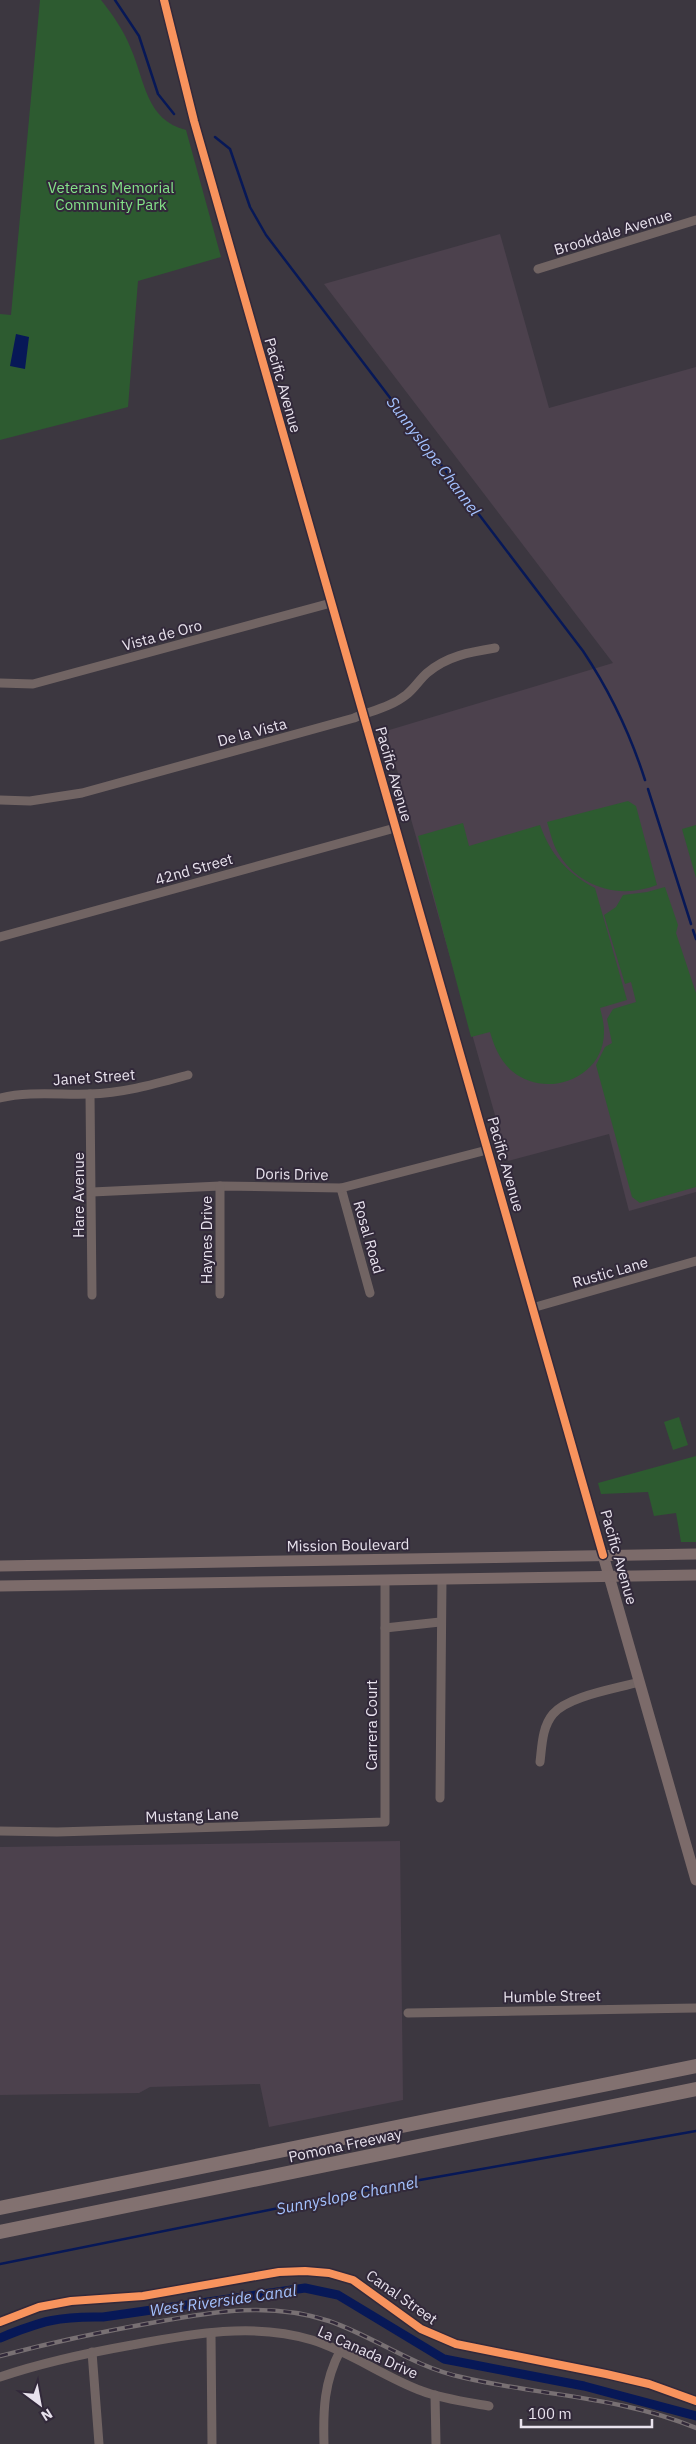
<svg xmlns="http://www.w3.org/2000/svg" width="696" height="2444" font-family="'IBM Plex Sans',sans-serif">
<rect width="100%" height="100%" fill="#3c3740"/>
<g fill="#4c414d">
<polygon points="500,234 549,408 696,367 696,1192 629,1211 609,1134 508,1161 386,731 613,663 324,284"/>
<polygon points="400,1841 403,2100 269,2127 260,2084 150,2087 139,2093 0,2095 0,1847"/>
</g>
<g fill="#2d5b30">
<path d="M40,0H101C113,15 124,31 131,49C145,81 146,120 186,130L221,257L138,281L128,407L0,440V314L11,315Z"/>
<path d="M628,801L636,806L657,885C619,900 577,887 557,851C552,842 550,831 547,822Z"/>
<path d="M463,823L469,846L540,825C551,855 567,873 595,888L627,1000L600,1008C602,1016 604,1023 604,1031C605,1078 546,1100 512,1071C500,1061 494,1046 490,1032L471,1037L418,836Z"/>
<polygon points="696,825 696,878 682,829"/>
<polygon points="665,887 678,925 676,933 696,993 696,1187 640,1203 632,1197 596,1065 605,1047 612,1043 607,1019 613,1009 636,1002 631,982 625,984 604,915 616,907 623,895 647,892"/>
<polygon points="679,1417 688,1445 673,1450 664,1422"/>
<polygon points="696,1456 696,1542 681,1542 676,1513 654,1516 648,1492 601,1494 598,1483"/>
</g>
<polygon fill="#071857" points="16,334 29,337 25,369 10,366"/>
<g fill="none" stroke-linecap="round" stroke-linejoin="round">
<g stroke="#071857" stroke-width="2.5">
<polyline points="115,0 139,36 158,94 174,114"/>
<path d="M215,137L230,149L250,207L266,235L583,651C611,693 630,733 645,780"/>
<polyline points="648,789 691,924"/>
<polyline points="693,930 696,939"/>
<polyline points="0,2264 403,2183 696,2131"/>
</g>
<path stroke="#071857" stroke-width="9" d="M0,2338C41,2321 59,2316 103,2317L305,2288L338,2295L444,2359L584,2386L696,2416"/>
<g stroke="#716463" stroke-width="9">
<polyline points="164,0 194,121 603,1555"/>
<polyline points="538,269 696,220"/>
<polyline points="0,683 33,684 331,603"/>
<path d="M0,800L30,801L82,793L354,718C371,711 391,707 406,695C414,689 420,679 427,673C447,656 470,652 495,648"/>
<polyline points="0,937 395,828"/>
<polyline points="90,1094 92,1295"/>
<path d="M0,1098C29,1091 60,1095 89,1094C124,1093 155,1084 188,1075"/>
<polyline points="341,1188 370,1293"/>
<polyline points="92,1192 220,1186 341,1188 487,1150"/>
<polyline points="220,1294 220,1186"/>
<polyline points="532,1308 696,1261"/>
<polyline points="385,1628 440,1622"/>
<path d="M540,1762C542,1746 542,1727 553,1714C568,1696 615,1689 639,1682"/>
<polyline points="440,1798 442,1579"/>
<polyline points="0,1831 57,1832 385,1822 385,1580"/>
<polyline points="408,2013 696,2008"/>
<polyline points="0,2322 39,2307 71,2301 143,2296 279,2272 305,2271 329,2273 353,2280 421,2329 456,2344 606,2374 649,2384 696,2401"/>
<polyline points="211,2333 212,2444"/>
<polyline points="92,2352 99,2444"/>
<path d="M0,2377C44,2362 87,2353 132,2345C191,2334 254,2322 312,2340C351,2352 384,2377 422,2391C443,2399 467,2402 489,2406"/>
<polyline points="435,2395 436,2444"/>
<path d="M324,2444C323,2410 324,2382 340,2351"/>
</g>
<g stroke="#7c6b6a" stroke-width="11">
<polyline points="603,1555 696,1880"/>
<polyline points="0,1566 696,1554"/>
<polyline points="0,1586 696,1575"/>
</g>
<g stroke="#827170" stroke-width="14">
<polyline points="0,2208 696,2066"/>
<polyline points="0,2232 696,2089"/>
</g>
<g stroke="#787073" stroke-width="4.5">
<path id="rail" d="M0,2356C50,2343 100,2332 151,2323C212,2312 269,2301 329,2321C375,2337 412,2366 461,2377C540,2396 620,2396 696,2428"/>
</g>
<use href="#rail" stroke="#32293a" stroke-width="2.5" stroke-dasharray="8" stroke-linecap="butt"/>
<g stroke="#32293a" stroke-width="11">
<g id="cycleway">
<polyline points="164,0 194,121 603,1555"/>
<polyline points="0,2322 39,2307 71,2301 143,2296 279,2272 305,2271 329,2273 353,2280 421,2329 456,2344 606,2374 649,2384 696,2401"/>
</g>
</g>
<use href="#cycleway" stroke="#f8935d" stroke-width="8"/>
</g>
<g text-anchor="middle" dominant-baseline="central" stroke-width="4" stroke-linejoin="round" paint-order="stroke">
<g font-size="15" fill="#84e388" stroke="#32293a">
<text x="111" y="187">Veterans Memorial<tspan x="111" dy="17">Community Park</tspan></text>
</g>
<g font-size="15" fill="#e8e2ed" stroke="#32293a">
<text transform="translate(613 232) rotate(-17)">Brookdale Avenue</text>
<text transform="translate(283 385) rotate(74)">Pacific Avenue</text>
<text transform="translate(162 635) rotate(-15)">Vista de Oro</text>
<text transform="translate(252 732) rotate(-15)">De la Vista</text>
<text transform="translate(394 774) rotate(74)">Pacific Avenue</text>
<text transform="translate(194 869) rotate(-16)">42nd Street</text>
<text transform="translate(94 1077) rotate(-4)">Janet Street</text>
<text transform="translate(506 1164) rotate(74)">Pacific Avenue</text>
<text transform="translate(292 1174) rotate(1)">Doris Drive</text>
<text transform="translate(78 1195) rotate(-90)">Hare Avenue</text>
<text transform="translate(369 1237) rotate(74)">Rosal Road</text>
<text transform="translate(206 1240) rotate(-90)">Haynes Drive</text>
<text transform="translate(610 1272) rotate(-16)">Rustic Lane</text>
<text transform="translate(348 1545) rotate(-1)">Mission Boulevard</text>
<text transform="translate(619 1557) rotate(74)">Pacific Avenue</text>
<text transform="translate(371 1725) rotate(-90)">Carrera Court</text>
<text transform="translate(192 1815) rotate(-2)">Mustang Lane</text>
<text transform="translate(552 1996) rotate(-1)">Humble Street</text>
<text transform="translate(345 2145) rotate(-12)">Pomona Freeway</text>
<text transform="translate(402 2297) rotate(35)">Canal Street</text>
<text transform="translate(368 2352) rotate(24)">La Canada Drive</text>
</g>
<g font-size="16" font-style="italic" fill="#a4c2ff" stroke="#32293a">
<text transform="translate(434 456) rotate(53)">Sunnyslope Channel</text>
<text transform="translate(347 2195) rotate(-11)">Sunnyslope Channel</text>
<text transform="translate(223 2300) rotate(-8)">West Riverside Canal</text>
</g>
</g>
<g transform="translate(40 2404) rotate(148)" stroke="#32293a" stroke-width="4" paint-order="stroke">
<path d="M0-4L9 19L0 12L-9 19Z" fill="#e8e2ed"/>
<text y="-8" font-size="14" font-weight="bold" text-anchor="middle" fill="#e8e2ed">N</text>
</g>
<path d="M521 2419v8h131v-8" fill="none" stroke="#e8e2ed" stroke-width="2.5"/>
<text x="528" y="2419" font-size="15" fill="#e8e2ed" stroke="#32293a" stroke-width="4" paint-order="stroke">100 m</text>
</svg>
